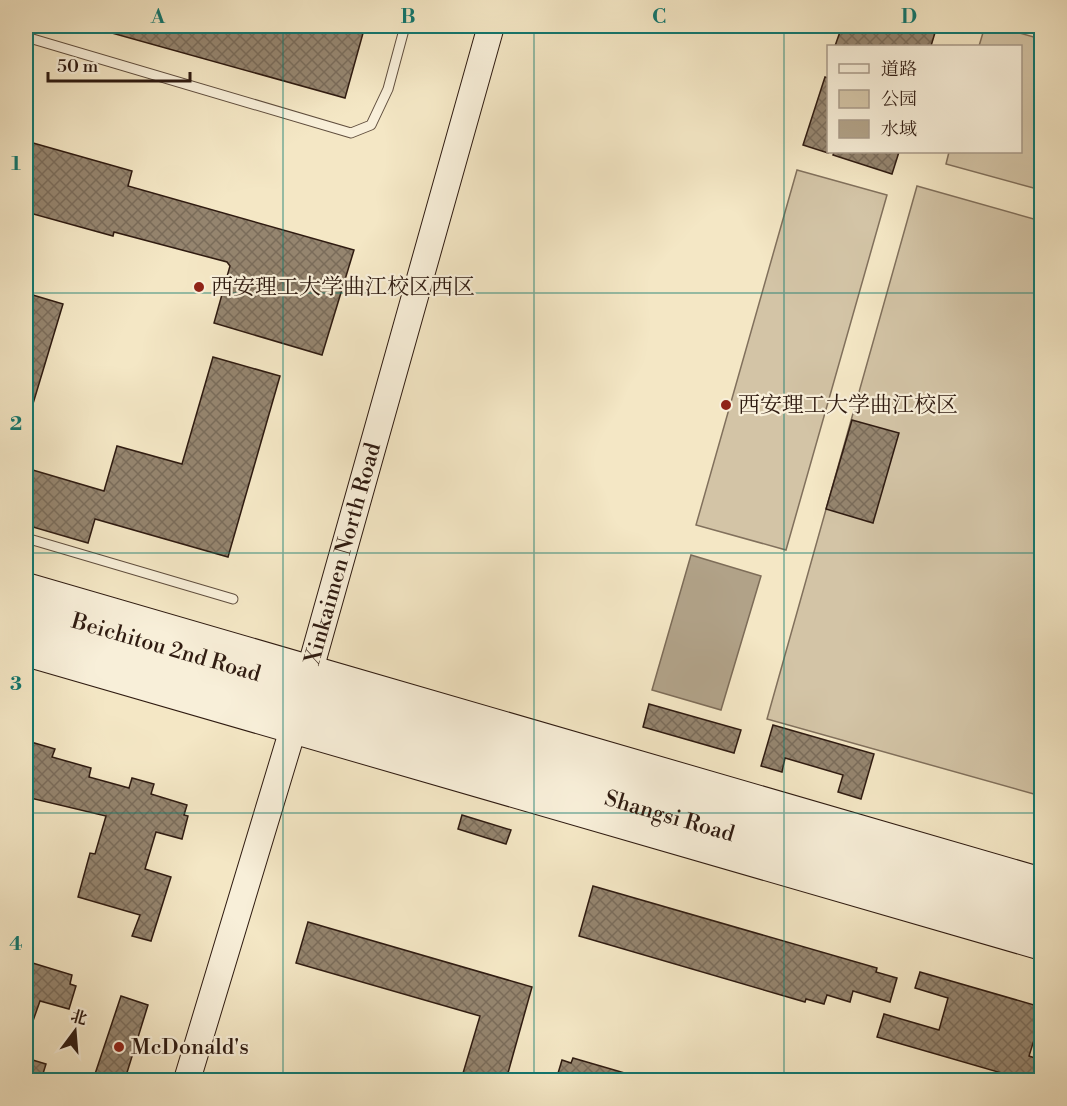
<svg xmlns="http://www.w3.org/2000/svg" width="1067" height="1106" font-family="'Libre Bodoni','Noto Serif SC',serif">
<defs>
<pattern id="building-cross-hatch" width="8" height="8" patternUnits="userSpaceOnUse" patternTransform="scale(1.5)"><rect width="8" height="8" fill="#95856f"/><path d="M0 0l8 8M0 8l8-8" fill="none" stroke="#7a6c5a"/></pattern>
</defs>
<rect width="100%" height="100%" fill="#f4e7c5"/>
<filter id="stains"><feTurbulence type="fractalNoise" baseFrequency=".00333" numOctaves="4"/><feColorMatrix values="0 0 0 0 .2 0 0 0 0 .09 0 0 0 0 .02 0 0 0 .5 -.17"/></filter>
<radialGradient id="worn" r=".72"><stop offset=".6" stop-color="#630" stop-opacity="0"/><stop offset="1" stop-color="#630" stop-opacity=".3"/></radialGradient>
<g fill="#d3c4a6" stroke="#81705c" stroke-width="1.5">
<polygon points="985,26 995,26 1041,39 1041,190 946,164 949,152 1020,152 1020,46 979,46"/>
<polygon points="797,170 887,195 786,550 696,525"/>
<polygon points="917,186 1041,221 1041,796 767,719"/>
</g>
<polygon fill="#b1a288" stroke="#7d6c58" stroke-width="1.5" points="691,555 761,576 721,710 652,690"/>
<g fill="url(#building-cross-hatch)" stroke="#2f1b11" stroke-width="1.5">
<polygon points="102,26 365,26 345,98 101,30"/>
<polygon points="842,26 937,26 931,46 835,46"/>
<polygon points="825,77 828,78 828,153 803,145"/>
<polygon points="26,141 132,171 128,186 354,250 322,355 214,323 230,266 227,262 114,232 113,236 26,212"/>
<polygon points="834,152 899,152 892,174 833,155"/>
<polygon points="26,293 63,304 29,417 26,416"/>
<polygon points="213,357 280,376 228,557 95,519 88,543 26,525 26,468 104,491 117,446 182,464"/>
<polygon points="852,420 899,433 873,523 826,509"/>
<polygon points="649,704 741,730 734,753 643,727"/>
<polygon points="773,725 874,754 861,799 838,792 843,775 785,758 782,772 761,766"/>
<polygon points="31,742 55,749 52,757 91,768 89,777 129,788 132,778 154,784 151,794 187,805 184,815 188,816 182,839 156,832 145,869 171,877 151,941 132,936 140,915 78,897 90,853 95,854 106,816 26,797 26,750 29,751"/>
<polygon points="462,815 511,830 506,844 458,829"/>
<polygon points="593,886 877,968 876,972 897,978 890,1002 853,991 850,1002 827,995 824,1004 806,999 805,1002 579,936"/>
<polygon points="308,922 532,987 506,1080 461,1080 480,1016 296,963"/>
<polygon points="26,961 72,975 70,984 76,986 69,1009 40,1001 28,1035 26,1035"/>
<polygon points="920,972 1041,1007 1041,1025 1039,1024 1029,1056 1041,1060 1041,1080 1026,1080 877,1037 884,1014 939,1030 948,998 915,988"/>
<polygon points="121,996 148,1005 125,1079 93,1080"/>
<polygon points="26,1058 46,1064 41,1080 26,1080"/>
<polygon points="573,1058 635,1076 634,1080 556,1080 562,1060 571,1063"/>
</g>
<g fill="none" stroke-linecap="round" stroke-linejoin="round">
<g stroke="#604e3e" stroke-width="11">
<g id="lane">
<polyline points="26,37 351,133 371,125 388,89 405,26"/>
<polyline points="26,538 233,599"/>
</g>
</g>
<g stroke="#2f1b11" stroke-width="28">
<g id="secondary">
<polyline points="26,586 1042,881"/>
<path id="s1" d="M26,607L1042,901"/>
<path id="s2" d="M26,630L1042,924"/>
<polyline points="26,653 1042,947"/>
<path id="s3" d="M187,1080L299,709L491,26"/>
</g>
</g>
<use href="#lane" stroke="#f8efd9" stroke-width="9"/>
<use href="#secondary" stroke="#f8efd9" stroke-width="26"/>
</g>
<path fill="none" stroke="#0f766e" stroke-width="1.5" stroke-opacity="0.55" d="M283,26V1080M534,26V1080M784,26V1080M26,293H1042M26,553H1042M26,813H1042"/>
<g fill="#8f2418" stroke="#f8efd9" stroke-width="2">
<circle cx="199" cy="287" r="6"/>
<circle cx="726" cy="405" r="6"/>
<circle cx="119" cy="1047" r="6"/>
</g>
<g text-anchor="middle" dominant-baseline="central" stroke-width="4.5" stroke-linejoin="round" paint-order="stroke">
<g font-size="22" fill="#2f1b11" stroke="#f8efd9" text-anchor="start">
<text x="211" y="287">西安理工大学曲江校区西区</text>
<text x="738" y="405">西安理工大学曲江校区</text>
<text x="131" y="1047">McDonald's</text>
</g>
<g font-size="22" fill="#2f1b11" stroke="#f8efd9">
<text stroke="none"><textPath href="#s3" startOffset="549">Xinkaimen North Road</textPath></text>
<text stroke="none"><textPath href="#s1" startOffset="146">Beichitou 2nd Road</textPath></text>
<text stroke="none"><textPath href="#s2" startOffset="670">Shangsi Road</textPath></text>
</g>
</g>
<rect width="1067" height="1106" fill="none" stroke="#f4e7c5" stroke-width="66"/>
<rect x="827" y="45" width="195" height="108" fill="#f8efd9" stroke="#a89a89" stroke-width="1.5"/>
<rect x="839" y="64" width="30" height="9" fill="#f8efd9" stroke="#a89a89" stroke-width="1.5"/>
<text x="881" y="75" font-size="18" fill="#2f1b11">道路</text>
<rect x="839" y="90" width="30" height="18" fill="#d3c4a6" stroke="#a89a89" stroke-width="1.5"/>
<text x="881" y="105" font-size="18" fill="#2f1b11">公园</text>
<rect x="839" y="120" width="30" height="18" fill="#b1a288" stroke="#a89a89" stroke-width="1.5"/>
<text x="881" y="135" font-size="18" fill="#2f1b11">水域</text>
<g transform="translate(75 1031) rotate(16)" stroke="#f8efd9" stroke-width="4.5" paint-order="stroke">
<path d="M0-4.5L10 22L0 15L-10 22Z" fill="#2f1b11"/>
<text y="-9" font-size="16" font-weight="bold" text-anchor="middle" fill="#2f1b11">北</text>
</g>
<path d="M48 72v9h142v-9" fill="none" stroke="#2f1b11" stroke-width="3"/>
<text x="57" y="72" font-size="18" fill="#2f1b11" stroke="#f8efd9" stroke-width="4.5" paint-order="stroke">50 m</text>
<rect x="33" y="33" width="1001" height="1040" fill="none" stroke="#0f766e" stroke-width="2"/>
<g font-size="20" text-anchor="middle" font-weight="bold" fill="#0f766e">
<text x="158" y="23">A</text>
<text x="408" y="23">B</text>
<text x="659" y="23">C</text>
<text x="909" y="23">D</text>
<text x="16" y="170">1</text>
<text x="16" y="430">2</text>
<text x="16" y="690">3</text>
<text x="16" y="950">4</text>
</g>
<rect width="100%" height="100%" filter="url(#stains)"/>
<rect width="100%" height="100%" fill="url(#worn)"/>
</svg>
